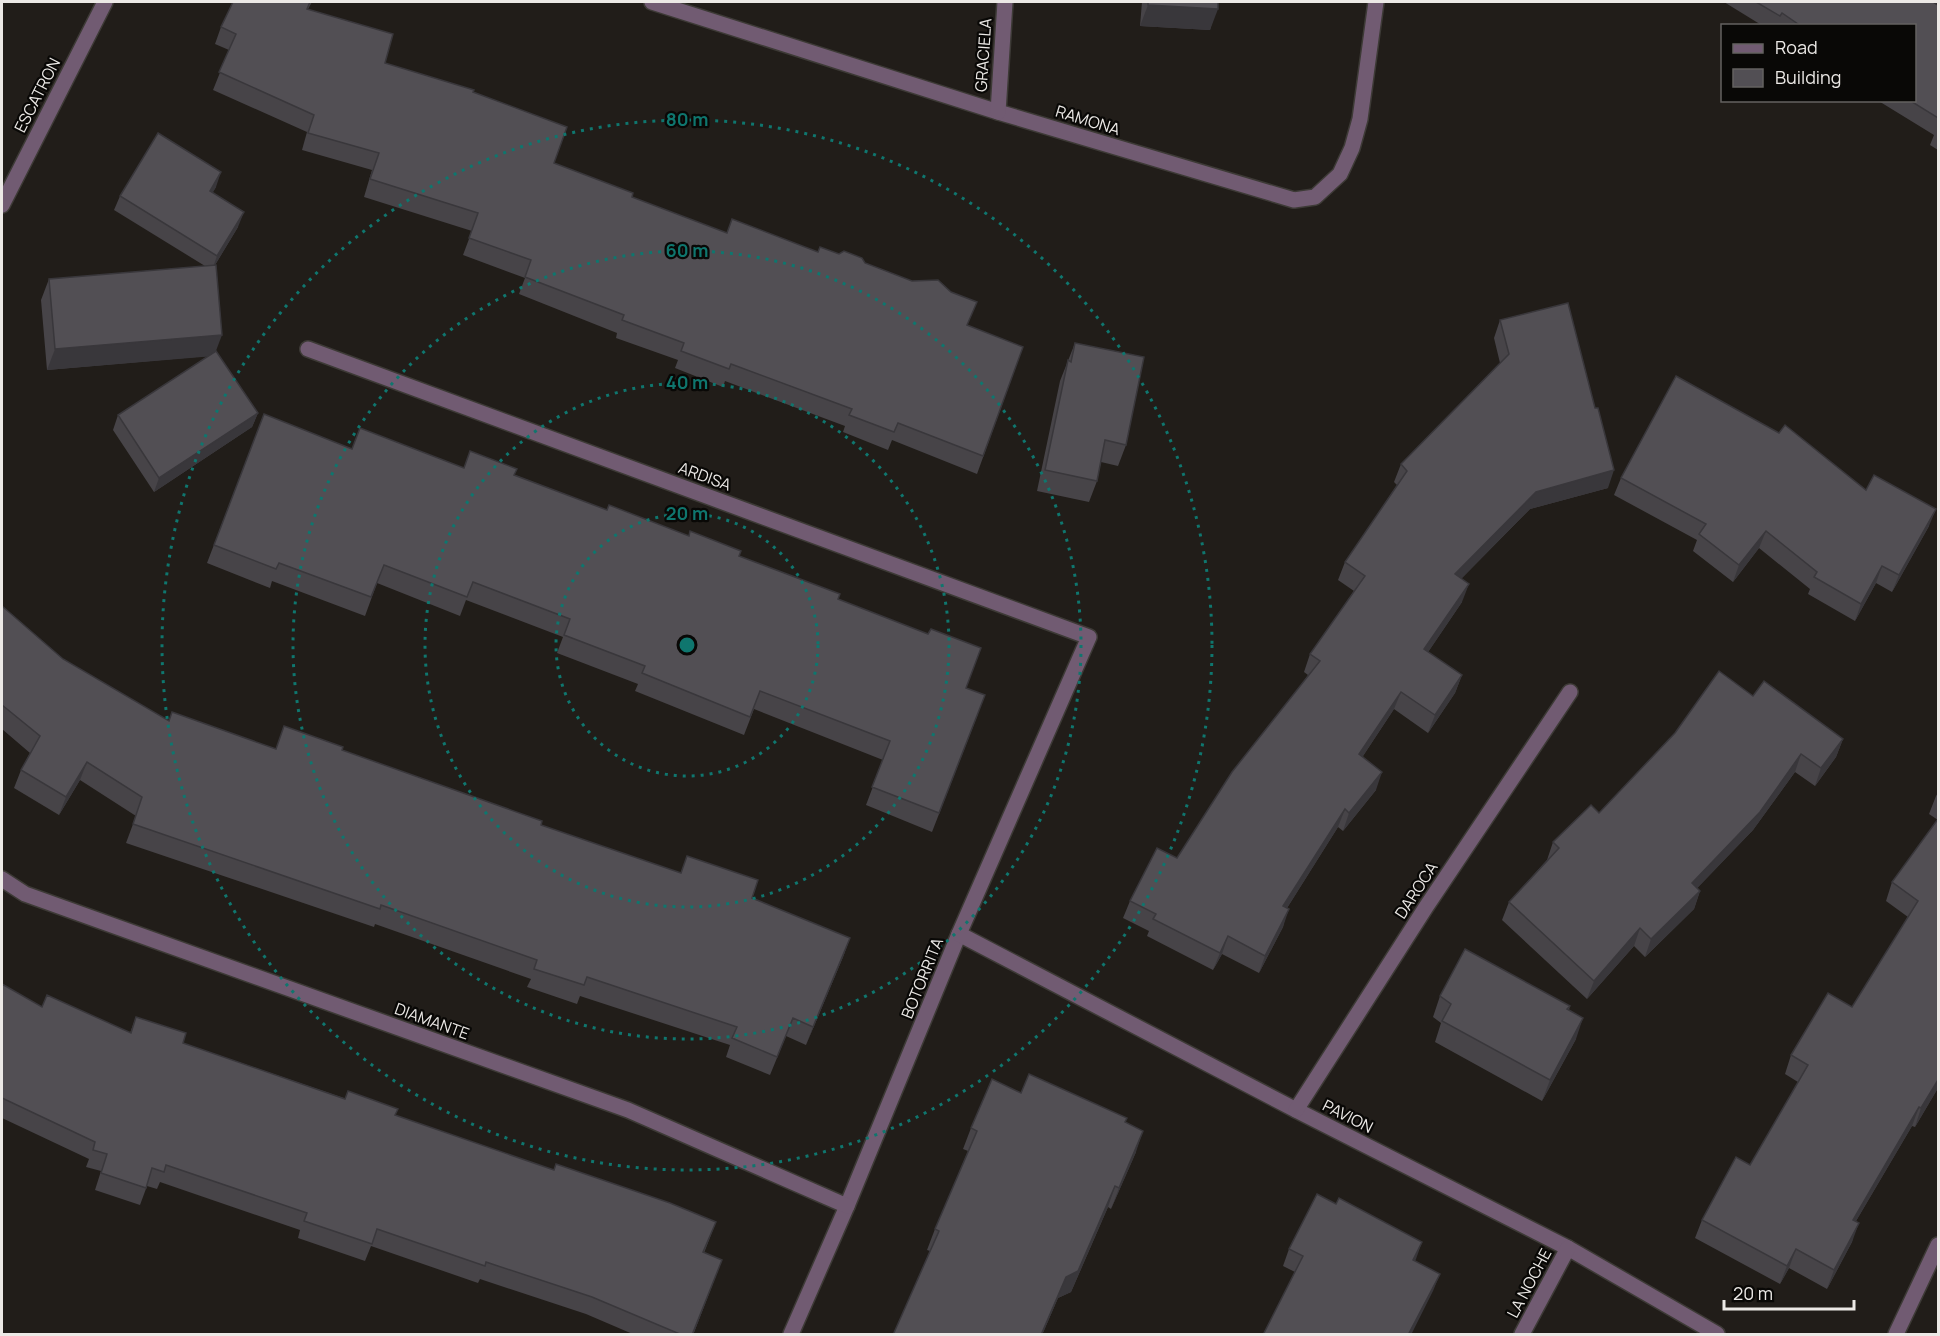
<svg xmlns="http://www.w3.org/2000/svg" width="1940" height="1336" font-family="Manrope,sans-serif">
<rect width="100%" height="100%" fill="#211d19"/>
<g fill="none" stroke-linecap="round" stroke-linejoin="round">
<g stroke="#3d3a36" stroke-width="18">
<g id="street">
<polyline points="652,2 998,112 1294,200 1315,197 1340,174 1352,148 1360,119 1376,2"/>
<polyline points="998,112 1005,2"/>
<polyline points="2,205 105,2"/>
<polyline points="308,349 1089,637 959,934 847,1206 791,1334"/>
<polyline points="2,879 25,894 628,1110 847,1206"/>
<polyline points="959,934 1296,1110 1568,1248 1717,1334"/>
<polyline points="1296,1110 1426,907 1570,692"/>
<polyline points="1522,1334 1568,1248"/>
<polyline points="1896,1334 1938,1245"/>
</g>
</g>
<use href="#street" stroke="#715b72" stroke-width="15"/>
</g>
<g fill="#474448">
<polygon points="310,2 312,2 308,9 385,63 473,92 554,163 632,197 727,233 865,263 968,326 1023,347 977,474 892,440 888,450 843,432 845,426 725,381 723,387 675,368 678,360 616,338 617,333 519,294 525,278 463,255 472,231 364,197 372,170 302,150 307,132 213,90 229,50 215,44 221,27"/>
<polygon points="1142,2 1218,2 1210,30 1140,26"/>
<polygon points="1724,2 1933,2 1938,5 1938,150 1930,145 1934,135 1877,100 1914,100 1914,26 1763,26"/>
<polygon points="216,187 212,193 238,227 215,265 216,351 258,413 252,427 154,492 113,430 118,415 208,356 47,370 41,300 49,279 205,266 114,210 120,196"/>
<polygon points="1500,320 1608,488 1530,509 1461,579 1462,602 1428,652 1462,675 1455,693 1428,733 1394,709 1363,756 1376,790 1343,831 1338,827 1287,908 1283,927 1259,973 1222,954 1213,970 1147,936 1149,931 1123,918 1130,901 1177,858 1308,675 1304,672 1310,654 1354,591 1338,580 1345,562 1397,485 1394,482 1401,464 1500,363 1494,338"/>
<polygon points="1075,343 1126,445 1118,466 1101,462 1097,481 1089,502 1037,491 1060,381"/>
<polygon points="264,414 352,449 464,468 515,475 607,510 739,556 838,599 966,688 978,714 932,832 866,805 883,760 754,709 744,735 635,691 638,684 557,653 563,637 466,600 460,616 377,583 365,616 272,581 270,588 207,563"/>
<polygon points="1621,478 1866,490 1929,526 1892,592 1876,583 1855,621 1808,594 1810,589 1759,548 1733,582 1693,551 1697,540 1614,495"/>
<polygon points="2,606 63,659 169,721 276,749 342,750 541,825 681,873 687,856 752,898 850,938 843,957 806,1045 786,1036 770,1075 726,1057 730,1045 580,996 577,1004 527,987 531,979 375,924 374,927 126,843 136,816 80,780 59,815 14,788 21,770 30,753 2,729"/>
<polygon points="1753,696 1843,739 1836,757 1815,786 1795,772 1753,830 1697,888 1700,891 1694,909 1645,957 1634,946 1587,999 1502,920 1509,902 1547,860 1553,842 1599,813 1675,733"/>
<polygon points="1938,793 1938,1088 1915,1127 1912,1126 1856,1221 1852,1242 1827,1289 1789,1268 1780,1284 1695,1238 1702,1220 1750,1165 1798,1082 1785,1074 1791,1055 1852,1007 1908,917 1886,901 1892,882 1938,820 1929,814 1936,796"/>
<polygon points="2,984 42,1007 130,1033 136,1017 183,1043 554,1170 716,1222 704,1253 722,1260 693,1335 635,1335 586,1314 480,1279 478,1283 371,1246 365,1261 298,1238 300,1230 160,1182 157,1189 147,1186 140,1205 95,1190 101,1171 86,1167 89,1159 2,1118"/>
<polygon points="1440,996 1570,1006 1569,1010 1576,1039 1542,1101 1435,1042 1441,1023 1433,1017"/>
<polygon points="1021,1093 1127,1118 1125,1122 1136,1152 1111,1209 1108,1207 1071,1292 1058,1298 1042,1335 893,1335 930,1251 927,1250 935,1229 968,1151 963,1149 971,1128"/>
<polygon points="1289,1249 1415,1260 1433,1291 1295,1272 1283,1266"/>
</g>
<g fill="#39373b">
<polygon points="1148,5 1218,9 1210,30 1140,26"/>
<polygon points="221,172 216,187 205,206 210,191"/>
<polygon points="244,212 238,227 212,270 217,256"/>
<polygon points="222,335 214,356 47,370 55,349"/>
<polygon points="258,413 252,427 154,492 159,478"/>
<polygon points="1614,470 1608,488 1530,509 1448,592 1455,574 1536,492"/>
<polygon points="1936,509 1929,526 1892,592 1899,575"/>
<polygon points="1766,531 1759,548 1733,582 1739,565"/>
<polygon points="1882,566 1876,583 1855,621 1861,604"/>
<polygon points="1469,584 1462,602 1418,667 1424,649"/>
<polygon points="1462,675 1455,693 1428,733 1435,715"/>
<polygon points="1401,692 1394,709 1353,771 1359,754"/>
<polygon points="1843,739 1836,757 1815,786 1821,768"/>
<polygon points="1801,754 1795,772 1753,830 1685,901 1692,883"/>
<polygon points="87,762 80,780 59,815 66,797"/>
<polygon points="1382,772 1376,790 1343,831 1349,813"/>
<polygon points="1345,809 1338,827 1277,924 1283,906"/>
<polygon points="1700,891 1694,909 1645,957 1651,939"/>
<polygon points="1289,909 1283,927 1259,973 1265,956"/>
<polygon points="1640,928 1634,946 1587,999 1594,981"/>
<polygon points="1228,936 1222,954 1213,970 1220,953"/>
<polygon points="850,938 843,957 806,1045 813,1027"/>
<polygon points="1583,1018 1576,1039 1542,1101 1550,1080"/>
<polygon points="1938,1080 1938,1088 1915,1127 1921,1108"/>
<polygon points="1919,1107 1912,1126 1846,1238 1853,1220"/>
<polygon points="1143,1131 1136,1152 1111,1209 1119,1188"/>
<polygon points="1115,1186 1108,1207 1071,1292 1058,1298 1042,1335 1041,1335 1066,1277"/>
<polygon points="1859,1223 1852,1242 1827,1289 1834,1270"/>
<polygon points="1422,1242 1416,1259 1407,1277 1413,1260"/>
<polygon points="1796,1249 1789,1268 1780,1284 1787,1266"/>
<polygon points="722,1260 693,1335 692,1335"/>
<polygon points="1440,1274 1433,1291 1411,1335 1408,1335"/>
</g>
<g fill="#524f54" stroke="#39373b" stroke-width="1.5">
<polygon points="233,2 310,2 307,9 393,34 385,63 474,90 473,92 567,127 554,163 633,193 632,197 727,233 732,219 818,252 820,247 839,254 844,251 862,258 865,263 912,281 938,280 951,292 977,302 967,325 1023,347 983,456 898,423 894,432 849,415 852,409 731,364 729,369 681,351 684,343 622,320 624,315 525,277 531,260 469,238 478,213 370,179 379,153 308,133 314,115 219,72 236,34 221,27"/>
<polygon points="1148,2 1218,2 1218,9 1148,5"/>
<polygon points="1756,2 1933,2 1938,5 1938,118 1909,100 1914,100 1914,26 1801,26 1782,13 1780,16"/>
<polygon points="158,133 221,172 210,191 244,212 217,256 120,196"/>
<polygon points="216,265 222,335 55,349 49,279"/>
<polygon points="1568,303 1595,408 1598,408 1614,470 1536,492 1455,574 1469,584 1424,649 1462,675 1435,715 1401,692 1359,754 1382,772 1349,813 1345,809 1283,906 1289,909 1265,956 1228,936 1220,953 1153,919 1156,914 1130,901 1157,848 1177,858 1232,772 1320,661 1310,654 1365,576 1345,562 1407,471 1401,464 1509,354 1500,320"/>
<polygon points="1075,343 1144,357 1126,445 1105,440 1097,481 1045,470 1068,360 1071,362"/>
<polygon points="216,351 258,413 159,478 118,415"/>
<polygon points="1676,376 1779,433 1785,425 1866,490 1874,475 1936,509 1899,575 1882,566 1861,604 1814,577 1817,572 1766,531 1739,565 1699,534 1706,524 1621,478"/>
<polygon points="264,414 352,449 360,428 464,468 470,451 517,469 514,475 607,510 609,505 689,536 690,531 741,551 739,556 840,594 838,599 928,634 931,629 981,648 966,688 985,695 939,813 872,787 890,741 760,691 750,717 642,673 645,666 564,635 570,619 473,582 467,597 384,565 371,597 279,563 276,569 214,545"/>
<polygon points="2,606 63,659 169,721 172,712 276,749 284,726 343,747 342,750 542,821 541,825 681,873 687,856 758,880 752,898 850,938 813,1027 793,1018 777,1057 732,1038 737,1027 587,977 584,985 534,969 537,960 381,905 380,909 133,824 142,797 87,762 66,797 21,770 40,736 2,705"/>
<polygon points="1719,671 1753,696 1764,681 1843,739 1821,768 1801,754 1760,812 1692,883 1700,891 1651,939 1640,928 1594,981 1509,902 1559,848 1553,842 1591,805 1599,813 1675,733"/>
<polygon points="1938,819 1938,1080 1921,1108 1919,1107 1853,1220 1859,1223 1834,1270 1796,1249 1787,1266 1702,1220 1736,1157 1750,1165 1808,1065 1791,1055 1828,993 1852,1007 1918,901 1892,882"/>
<polygon points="1465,949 1570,1006 1567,1009 1583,1018 1550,1080 1442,1021 1451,1004 1440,996"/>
<polygon points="2,984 42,1007 47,995 131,1033 136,1017 186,1033 183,1043 345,1099 348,1091 398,1109 395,1115 554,1170 556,1164 670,1203 716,1222 703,1252 722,1260 692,1335 682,1335 592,1297 486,1262 485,1266 377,1229 372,1244 304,1221 307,1213 166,1165 164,1172 152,1168 146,1188 101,1173 107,1154 93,1150 95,1142 2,1098"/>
<polygon points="1029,1074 1127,1118 1125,1122 1143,1131 1119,1188 1115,1186 1078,1271 1066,1277 1041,1335 893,1335 939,1231 935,1229 977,1131 971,1128 992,1079 1021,1093"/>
<polygon points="1317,1194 1336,1204 1339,1198 1422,1242 1413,1260 1440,1274 1408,1335 1263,1335 1303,1256 1289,1249"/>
</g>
<g fill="none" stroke="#0f766e" stroke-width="3" stroke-dasharray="3 6">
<circle cx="687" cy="645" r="131"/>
<circle cx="687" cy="645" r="262"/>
<circle cx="687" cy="645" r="394"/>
<circle cx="687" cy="645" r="525"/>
</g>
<g text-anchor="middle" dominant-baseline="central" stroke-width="4.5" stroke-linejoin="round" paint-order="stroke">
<g font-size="16" fill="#ece9e6" stroke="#090806">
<text transform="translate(983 55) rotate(-86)">GRACIELA</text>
<text transform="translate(37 95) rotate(-63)">ESCATRON</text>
<text transform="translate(1088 120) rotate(17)">RAMONA</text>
<text transform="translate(705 476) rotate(20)">ARDISA</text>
<text transform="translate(1416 890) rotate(-57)">DAROCA</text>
<text transform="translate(922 978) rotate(-68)">BOTORRITA</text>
<text transform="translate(432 1021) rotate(20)">DIAMANTE</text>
<text transform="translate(1348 1116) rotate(27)">PAVION</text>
<text transform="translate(1529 1283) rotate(-62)">LA NOCHE</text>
</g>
</g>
<circle cx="687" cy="645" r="9" fill="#0f766e" stroke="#090806" stroke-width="3"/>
<g font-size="18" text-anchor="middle" font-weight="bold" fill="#0f766e" stroke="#090806" stroke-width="4.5" stroke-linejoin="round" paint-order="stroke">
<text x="687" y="126">80 m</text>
<text x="687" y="257">60 m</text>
<text x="687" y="389">40 m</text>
<text x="687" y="520">20 m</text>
</g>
<rect width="1940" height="1336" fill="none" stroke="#ece9e6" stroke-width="6"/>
<rect x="1721" y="24" width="195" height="78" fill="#090806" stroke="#646260" stroke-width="1.5"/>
<rect x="1733" y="44" width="30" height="9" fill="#715b72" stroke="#646260" stroke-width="1.5"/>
<text x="1775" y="54" font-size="18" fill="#ece9e6">Road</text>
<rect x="1733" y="69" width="30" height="18" fill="#524f54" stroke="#646260" stroke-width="1.5"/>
<text x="1775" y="84" font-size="18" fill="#ece9e6">Building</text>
<path d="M1724 1300v9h130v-9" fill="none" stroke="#ece9e6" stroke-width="3"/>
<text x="1733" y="1300" font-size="18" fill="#ece9e6" stroke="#090806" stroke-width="4.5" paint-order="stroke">20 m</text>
</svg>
